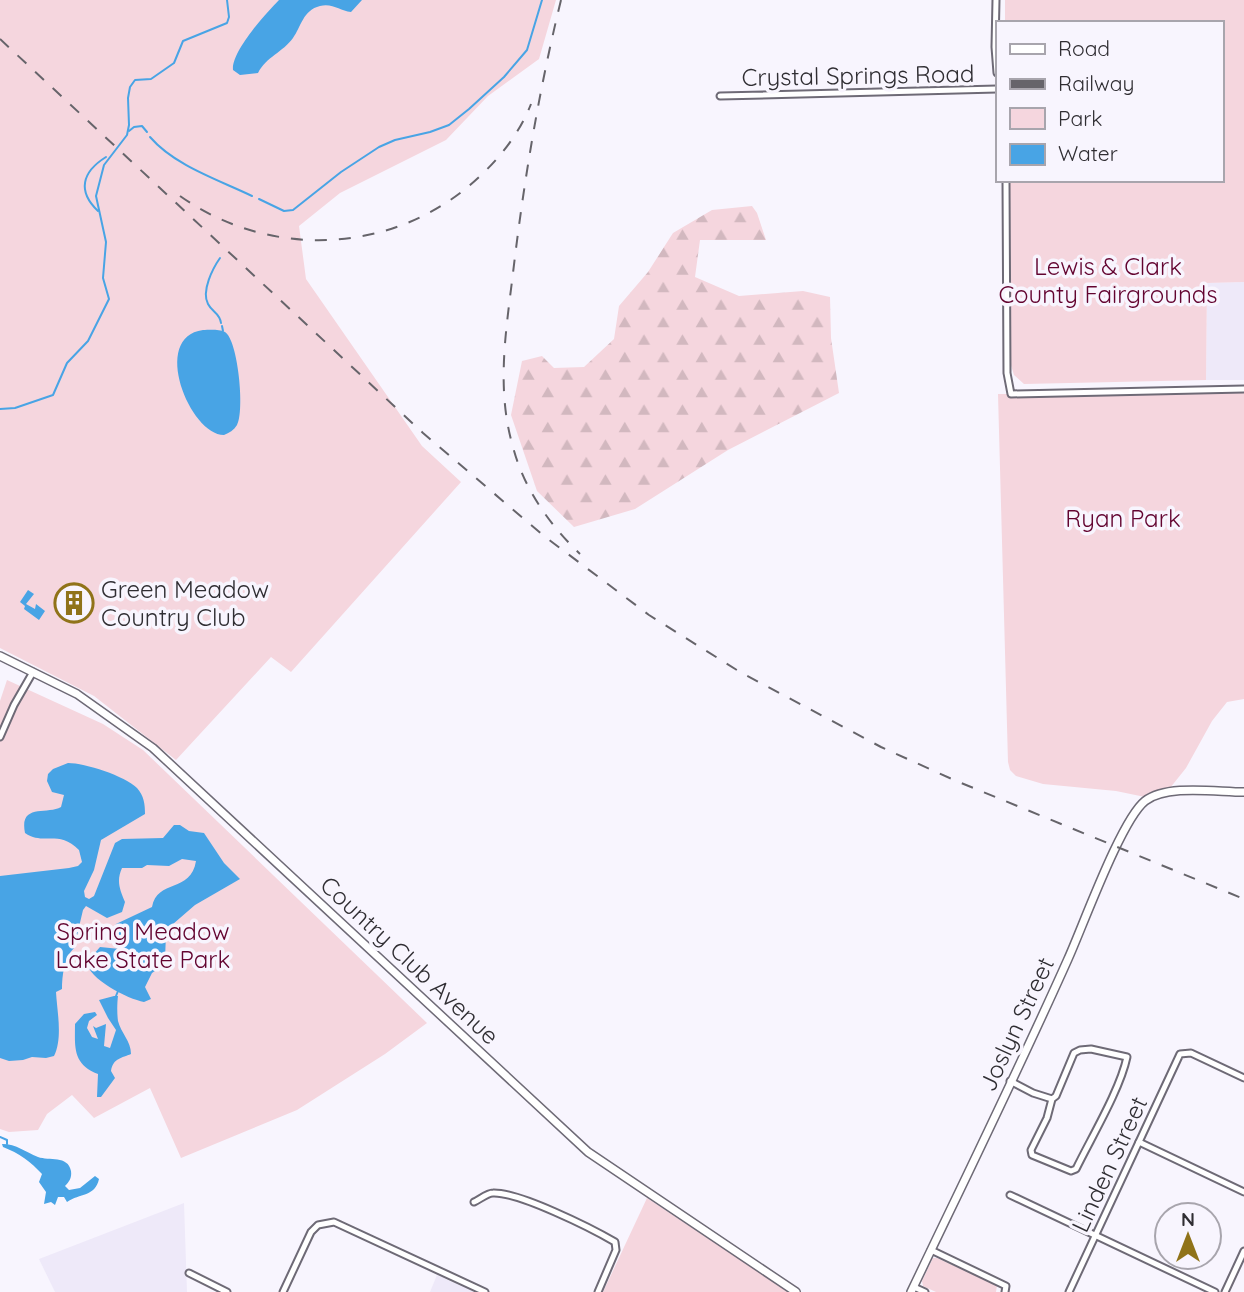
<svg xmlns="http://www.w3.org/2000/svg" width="1244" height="1292" font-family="Quicksand,sans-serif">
<defs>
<pattern id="forest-firs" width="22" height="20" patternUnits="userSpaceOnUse" patternTransform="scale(1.75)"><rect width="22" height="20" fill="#f5d6de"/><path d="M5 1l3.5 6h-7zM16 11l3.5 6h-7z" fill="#d2b8bf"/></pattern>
</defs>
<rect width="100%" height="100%" fill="#f8f5fe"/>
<g fill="#eee9f9">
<polygon points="1244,282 1244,380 1206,380 1207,283"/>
<polygon points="184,1203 187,1292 55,1292 39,1259"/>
<polygon points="437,1275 474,1292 430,1292"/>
</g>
<g fill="#f5d6de">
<polygon points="0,0 556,0 539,59 488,96 446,140 340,193 299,226 306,279 422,446 461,482 291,672 271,657 176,760 94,696 0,648"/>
<polygon points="1005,0 1244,0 1244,282 1207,283 1206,380 1024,384 1014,375 1010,362 1008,180 1221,180 1221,23 1005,23"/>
<polygon points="1244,393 1244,699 1227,702 1212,721 1186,768 1170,788 1145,797 1116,791 1043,784 1016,776 1010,770 1008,762 998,394"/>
<polygon points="7,680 103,724 143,750 427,1023 385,1054 297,1110 181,1158 150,1088 94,1118 72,1095 47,1114 38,1130 9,1132 0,1129 0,701"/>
<polygon points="647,1198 789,1292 603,1292"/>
<polygon points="933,1258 937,1258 997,1285 996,1292 936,1292 923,1286 922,1281"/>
</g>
<polygon fill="url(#forest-firs)" points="752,206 757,213 766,240 700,240 695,277 739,296 803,291 830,297 831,338 839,393 728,450 635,509 574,527 537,491 511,415 522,361 542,356 554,368 584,367 614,339 619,306 648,272 673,233 712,210"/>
<g fill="#48a4e5">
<path d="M279,0H362L351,12C340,11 333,3 320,6C303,10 301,27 293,38C283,52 266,57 258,73L240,75L233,70C231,52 266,13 279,0Z"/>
<path d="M203,330C209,330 219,329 225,332C238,340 245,411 237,425C234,430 229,433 224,435C190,435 150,337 203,330Z"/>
<polygon points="28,590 34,594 26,604 35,609 36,604 45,611 39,620 24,609 25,606 20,602"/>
<path d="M68,763C85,763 125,776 137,788C144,796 145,804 145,814L101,840L94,870L84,891L85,897L89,899L94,896L115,843L122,839L163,838L174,825H180L189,831L204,833L224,863L240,879L195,905L173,924L166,934L165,959L162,966L152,973L145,987L151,999L144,1002C128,999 88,979 87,962L100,947L120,949L112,935L116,924L152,907C157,879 191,893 196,861L182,859L169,866L147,865L142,868H122C116,881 120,890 125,902L122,912L107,918L86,906L83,910L74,948C64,958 62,976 62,989L56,992C57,1011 63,1038 54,1056L46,1058L32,1057L23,1060L9,1061L0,1058V876L69,868L78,866L82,862L79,850C58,829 44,846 25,833C19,803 47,815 61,807L64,795L52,792L47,781L48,774L53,769Z"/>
<path d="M114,996H118C117,1003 117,1014 118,1021C121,1033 131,1041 131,1054C122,1058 113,1058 111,1071L115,1078L101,1097H97L98,1074C72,1064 75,1046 75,1024L84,1014L95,1012L97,1015L89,1021L87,1028L92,1037L98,1039L93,1026L96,1028L106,1024L104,1046L110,1048L116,1030L108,1018L99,1000Z"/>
<path d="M2,1144C17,1144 25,1152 38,1157C49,1161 68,1155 71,1171C72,1178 69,1182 65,1186L69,1190L80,1188L95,1176L99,1179C95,1197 80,1193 67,1202L64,1197H58L55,1205L51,1202L44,1204L46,1192L39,1182L42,1174C31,1162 19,1153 3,1147Z"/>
</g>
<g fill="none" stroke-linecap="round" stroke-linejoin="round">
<g stroke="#48a4e5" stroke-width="2">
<polyline points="129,131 134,127 142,126 147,132"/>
<path d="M150,137C175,166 219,180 252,196"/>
<polyline points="259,199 284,211 293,210 341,172 379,147 395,140 430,132 449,125 469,109 504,77 527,50 542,0"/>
<path d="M98,211C77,191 82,172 106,157"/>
<path d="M220,258C213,268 201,291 208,304C212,312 220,313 221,323"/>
<polyline points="222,326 223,331"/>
<polyline points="0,409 15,408 53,395 67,363 88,341 109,299 103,278 106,242 96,196 104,165 127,135 129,125 128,98 130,87 135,80 151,79 174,63 183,41 227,23 229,17 227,0"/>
<polyline points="116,996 118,991"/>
<polyline points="0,1137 7,1140 7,1144"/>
</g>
<g stroke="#6e6a76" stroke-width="9">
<g id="street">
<polyline points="996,0 995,47 997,73"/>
<polyline points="720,96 997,89"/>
<polyline points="1006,180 1007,373 1011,394 1244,389"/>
<polyline points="0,737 14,705 33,672"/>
<path d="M1091,1049L1127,1057C1120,1090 1091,1138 1076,1169L1071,1171L1032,1155L1031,1150L1047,1118L1052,1099L1056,1096L1074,1053L1080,1050Z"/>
<polyline points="1010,1081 1033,1093 1052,1099"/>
<polyline points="1139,1142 1244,1192"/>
<polyline points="1010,1195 1215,1292"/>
<path d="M474,1202C479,1200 487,1193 493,1193C519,1192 591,1228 615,1242L616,1250L598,1292"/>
<polyline points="931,1250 1006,1286 1005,1292"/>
<polyline points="189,1273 227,1292"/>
<polyline points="914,1287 925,1292"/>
<polyline points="283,1292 311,1232 318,1225 334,1222 485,1292"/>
<polyline points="1069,1292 1180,1054 1191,1053 1244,1078"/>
<polyline points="1225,1292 1244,1251"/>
</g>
</g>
<g stroke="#6e6a76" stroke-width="10">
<g id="secondary">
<polyline points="0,656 77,694 153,748 588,1152 796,1292"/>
<path d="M911,1292C964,1181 1018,1071 1068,959C1083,926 1121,820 1145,801C1167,784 1216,792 1244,792"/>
</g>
</g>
<use href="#street" stroke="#fff" stroke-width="5"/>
<use href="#secondary" stroke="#fff" stroke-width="7"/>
<g stroke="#66646a" stroke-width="2" stroke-dasharray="12 12" stroke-linecap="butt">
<path d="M561,0C539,90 524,180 513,273C506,331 496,389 513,447C524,489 549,524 580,554"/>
<polyline points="0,39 423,433 544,536 649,615 740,672 881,747 954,780 1244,899"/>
<path d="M180,196C272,261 397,254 479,177C501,157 520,132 531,104"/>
</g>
</g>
<defs>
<g id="building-ring" transform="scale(2.0125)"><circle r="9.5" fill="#f8f5fe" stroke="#907319" stroke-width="1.5"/><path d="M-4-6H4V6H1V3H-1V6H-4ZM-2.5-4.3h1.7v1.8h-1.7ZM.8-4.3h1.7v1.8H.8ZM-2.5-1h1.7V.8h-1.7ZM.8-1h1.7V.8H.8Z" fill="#907319"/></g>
</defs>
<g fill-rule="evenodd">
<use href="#building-ring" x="74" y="603"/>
</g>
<g text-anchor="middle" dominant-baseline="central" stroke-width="7" stroke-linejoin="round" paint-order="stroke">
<g font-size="24" fill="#302e33" stroke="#f8f5fe">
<text transform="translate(858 75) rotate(-1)">Crystal Springs Road</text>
<text transform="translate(410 960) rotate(43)">Country Club Avenue</text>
<text transform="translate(1016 1024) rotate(-65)">Joslyn Street</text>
<text transform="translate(1109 1164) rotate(-65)">Linden Street</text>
</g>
<g font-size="24" fill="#630430" stroke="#f8f5fe">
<text x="1108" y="266">Lewis &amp; Clark<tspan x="1108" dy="28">County Fairgrounds</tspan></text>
<text x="1123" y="518">Ryan Park</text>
<text x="143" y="931">Spring Meadow<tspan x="143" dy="28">Lake State Park</tspan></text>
</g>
<g font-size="24" fill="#302e33" stroke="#f8f5fe" text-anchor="start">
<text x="101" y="589">Green Meadow<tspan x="101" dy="28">Country Club</tspan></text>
</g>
</g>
<rect x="996" y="21" width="228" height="161" fill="#f8f5fe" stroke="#a8a5ad" stroke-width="2"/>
<rect x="1010" y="44" width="35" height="10" fill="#ffffff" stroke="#a8a5ad" stroke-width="2"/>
<text x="1058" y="56" font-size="21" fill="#302e33">Road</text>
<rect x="1010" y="79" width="35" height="10" fill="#66646a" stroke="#a8a5ad" stroke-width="2"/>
<text x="1058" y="91" font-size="21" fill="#302e33">Railway</text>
<rect x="1010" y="108" width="35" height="21" fill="#f5d6de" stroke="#a8a5ad" stroke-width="2"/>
<text x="1058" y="126" font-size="21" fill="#302e33">Park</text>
<rect x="1010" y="144" width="35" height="21" fill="#48a4e5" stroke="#a8a5ad" stroke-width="2"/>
<text x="1058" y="161" font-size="21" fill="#302e33">Water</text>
<g transform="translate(1188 1236)"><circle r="33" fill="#f8f5fe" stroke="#a8a5ad" stroke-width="2"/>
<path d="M0-5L12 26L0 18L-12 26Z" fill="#907319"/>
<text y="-10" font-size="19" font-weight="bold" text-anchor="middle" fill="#302e33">N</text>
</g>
</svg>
